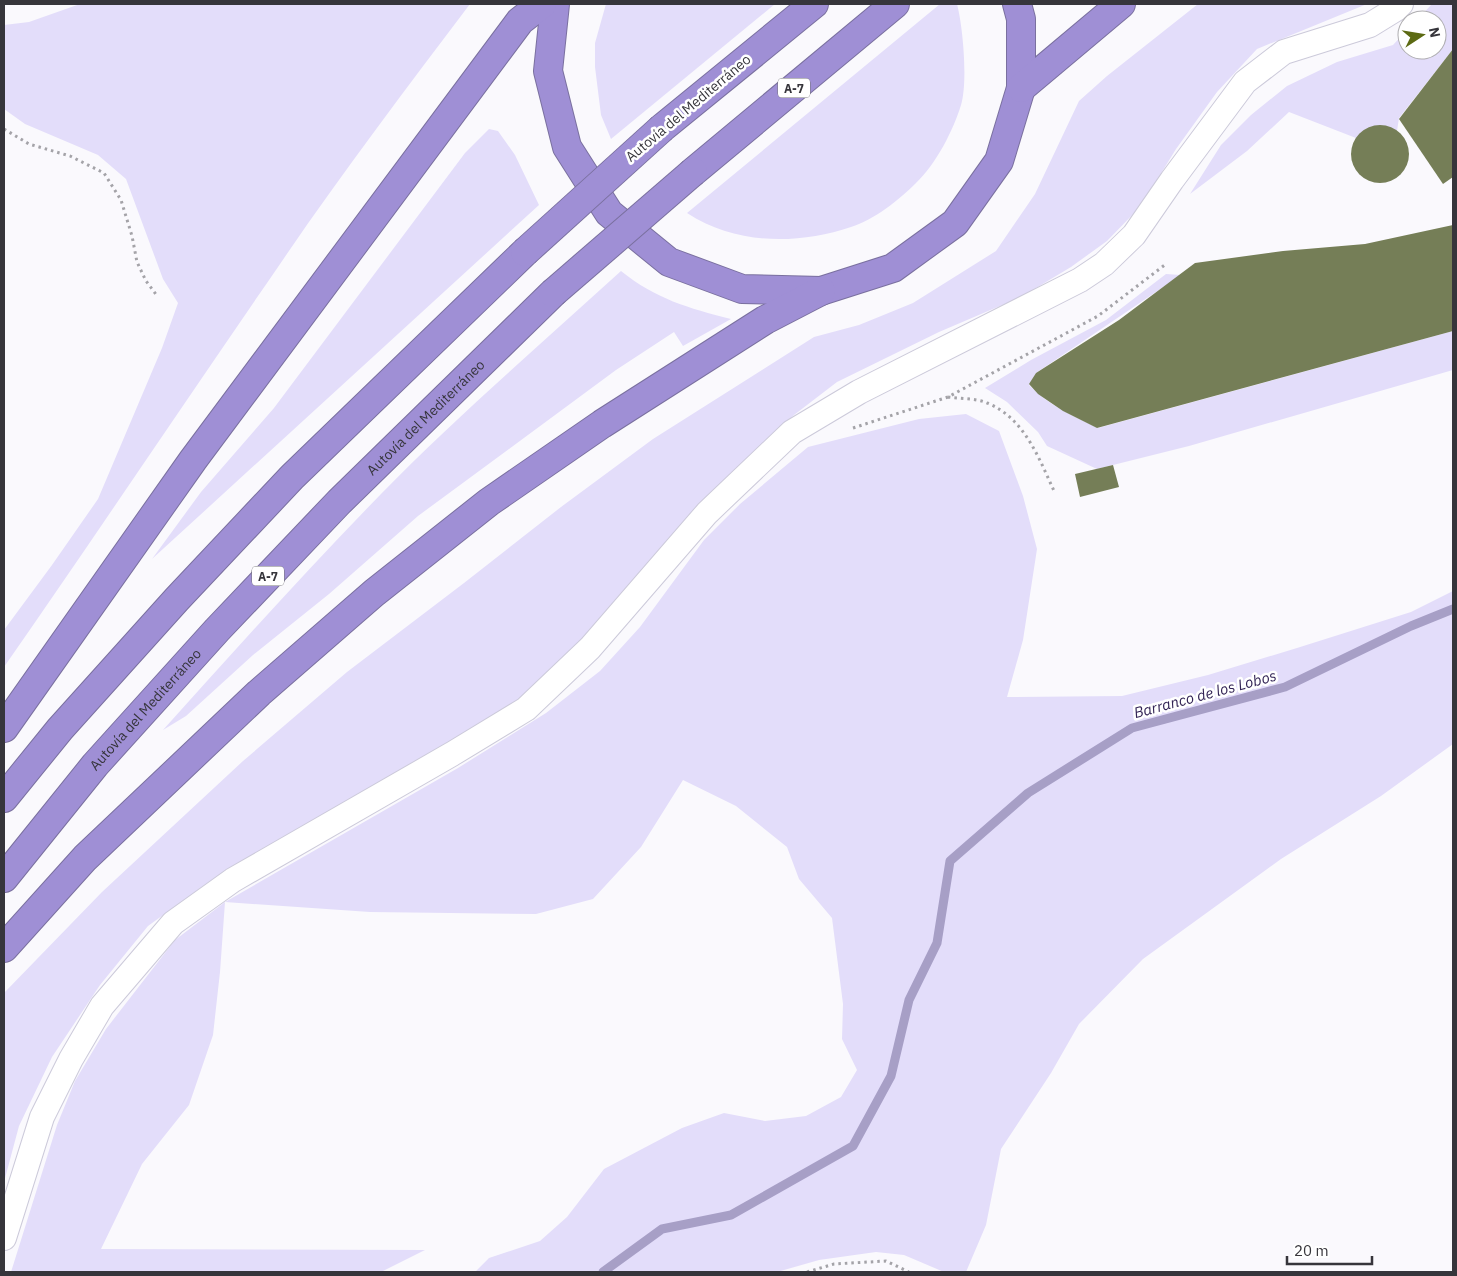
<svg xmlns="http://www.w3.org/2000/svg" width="1457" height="1276" font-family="'IBM Plex Sans',sans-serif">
<rect width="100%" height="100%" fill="#faf9fd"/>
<g fill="#e3ddfa">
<path d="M80,4H470C405,90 339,177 278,267C186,400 96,535 4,667V630L52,565L98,499L162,348L178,303L163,279L126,179L98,155L25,124L4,109V25L29,22Z"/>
<polygon points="606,4 775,4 611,139 601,115 595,67 595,43"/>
<path d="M940,4H957C963,27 968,82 961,105C953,131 936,164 916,183C899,200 874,220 851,227C797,245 736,245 687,213Z"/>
<polygon points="1198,4 1367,4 1257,49 1217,92 1176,149 1141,206 1107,241 1071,267 1021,297 939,332 837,382 794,415 703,504 590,631 531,690 498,715 210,881 148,926 100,985 52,1057 19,1126 4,1182 4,993 102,892 243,761 347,672 464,583 561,507 653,439 814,337 859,325 913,303 996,251 1035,194 1079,101 1107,76"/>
<path d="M1432,4H1453V49L1399,118L1397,131C1381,123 1368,125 1356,138L1289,112L1247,151L1190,194L1221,145L1251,115L1287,86L1337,62L1393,45L1407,30V50H1437V20H1417Z"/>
<polygon points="489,129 498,131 515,155 539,205 152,559 201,492 274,408 465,153"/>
<path d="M621,271C656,299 688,308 731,319L683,346L674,332L616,370L418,516L329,594L253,655L186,716L163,730C234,651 306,571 381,494C457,416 540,345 621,271Z"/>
<path d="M1166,274L1181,275L1036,373L1029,385C1048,405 1073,416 1098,428L1453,331V370L1189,446L1097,469L1047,446L1038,432L1007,402L985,388L1031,360L1106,320Z"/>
<polygon points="966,414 999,431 1023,496 1037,549 1023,640 1007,697 1122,696 1208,675 1297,648 1411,612 1453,591 1453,744 1381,796 1281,859 1143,959 1079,1024 1051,1073 1001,1149 986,1225 966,1272 944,1272 904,1255 876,1252 819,1260 777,1272 475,1272 489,1258 540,1241 567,1217 604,1169 682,1128 724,1113 765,1121 806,1116 841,1097 857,1070 842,1039 843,1004 832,918 799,879 787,847 736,806 683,780 641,847 593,899 536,914 370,912 225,902 220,972 213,1035 189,1105 142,1164 101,1249 425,1250 381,1272 11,1272 57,1125 75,1081 106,1029 175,940 225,902 458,768 546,713 600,671 640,627 704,540 740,504 808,447 919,419"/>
</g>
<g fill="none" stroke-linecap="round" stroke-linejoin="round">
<polyline stroke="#a79fc6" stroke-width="9" points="603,1272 662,1229 731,1215 853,1146 891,1076 909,1000 937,943 950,861 1028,793 1132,728 1285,687 1411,626 1453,609"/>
</g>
<g fill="#757e57">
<polygon points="1453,49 1453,177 1443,184 1399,119"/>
<circle cx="1380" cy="154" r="29"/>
<polygon points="1453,225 1453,331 1097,428 1063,411 1038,394 1029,384 1036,373 1119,320 1195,263 1283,251 1365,244"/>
<polygon points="1113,465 1119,487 1080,497 1075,474"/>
</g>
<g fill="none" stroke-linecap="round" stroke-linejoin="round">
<g stroke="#cccada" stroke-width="26">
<polyline id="street" points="4,1238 42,1117 71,1059 102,1006 173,923 233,880 452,754 526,709 590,648 707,513 792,432 859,392 1080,280 1104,264 1134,235 1172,180 1245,82 1284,52 1370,25 1396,9 1401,4"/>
</g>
<g stroke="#7a709f" stroke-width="30">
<g id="highway">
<polyline points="555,4 548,71 567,147 609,213 669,262 742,289 821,291 893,268 955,223 999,161 1021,88 1021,19 1017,4"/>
<polyline points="1021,88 1121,4"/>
<polyline points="662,128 814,4"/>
<polyline points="693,172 895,4"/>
<polyline points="4,728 193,460 520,21 542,4"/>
<polyline points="4,798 60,729 177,599 292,477 525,252"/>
<path id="s1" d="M4,878L95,765L217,630L339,502L553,293"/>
<polyline points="4,948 85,858 259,693 374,593 489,502 602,424 765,320 821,291"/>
</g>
</g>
<g stroke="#a4a3a8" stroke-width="3" stroke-dasharray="2.5 4" stroke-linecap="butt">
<polyline points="4,129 29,144 70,156 104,173 121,200 132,236 137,262 146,281 158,297"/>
<path d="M948,397C960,399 976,398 987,403C1025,418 1039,459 1055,493"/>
<polyline points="853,428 948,397 1098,316 1166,264"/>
<polyline points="807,1272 834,1264 886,1261 909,1272"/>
</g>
<use href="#street" stroke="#fff" stroke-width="24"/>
<use href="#highway" stroke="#9f8fd5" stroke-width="28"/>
<g stroke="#7a709f" stroke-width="30" stroke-linecap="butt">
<g id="highway-bridge">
<polyline points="525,252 662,128"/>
<polyline points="553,293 693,172"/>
</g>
</g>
<use href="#highway-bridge" stroke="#9f8fd5" stroke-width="28"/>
</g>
<g text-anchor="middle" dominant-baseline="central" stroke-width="5" stroke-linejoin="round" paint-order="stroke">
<g fill="#fff" stroke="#727276" stroke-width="1">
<rect x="778" y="78.5" width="32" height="19" rx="4"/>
<rect x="252" y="566.5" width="32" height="19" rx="4"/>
</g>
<g font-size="12" font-weight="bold" fill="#36353b">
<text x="794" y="88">A-7</text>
<text x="268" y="576">A-7</text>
</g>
<g font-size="14" fill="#36353b" stroke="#fff">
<text transform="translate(688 108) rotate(-40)">Autovía del Mediterráneo</text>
<text stroke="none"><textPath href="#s1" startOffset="625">Autovía del Mediterráneo</textPath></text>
<text stroke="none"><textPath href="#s1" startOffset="220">Autovía del Mediterráneo</textPath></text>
</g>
<g font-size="15" font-style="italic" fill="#312254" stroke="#fff">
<text transform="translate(1205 694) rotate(-15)">Barranco de los Lobos</text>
</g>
</g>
<rect width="1457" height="1276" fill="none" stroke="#36353b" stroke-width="10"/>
<g transform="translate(1422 35) rotate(78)"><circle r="24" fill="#ffffff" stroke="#afaeb1"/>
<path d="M0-4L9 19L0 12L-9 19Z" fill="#5c6a13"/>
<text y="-8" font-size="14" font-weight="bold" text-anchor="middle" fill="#36353b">N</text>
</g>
<path d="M1287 1256v8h85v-8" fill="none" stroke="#36353b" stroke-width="2.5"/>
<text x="1294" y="1256" font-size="15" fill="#36353b" stroke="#ffffff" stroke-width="4" paint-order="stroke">20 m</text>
</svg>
